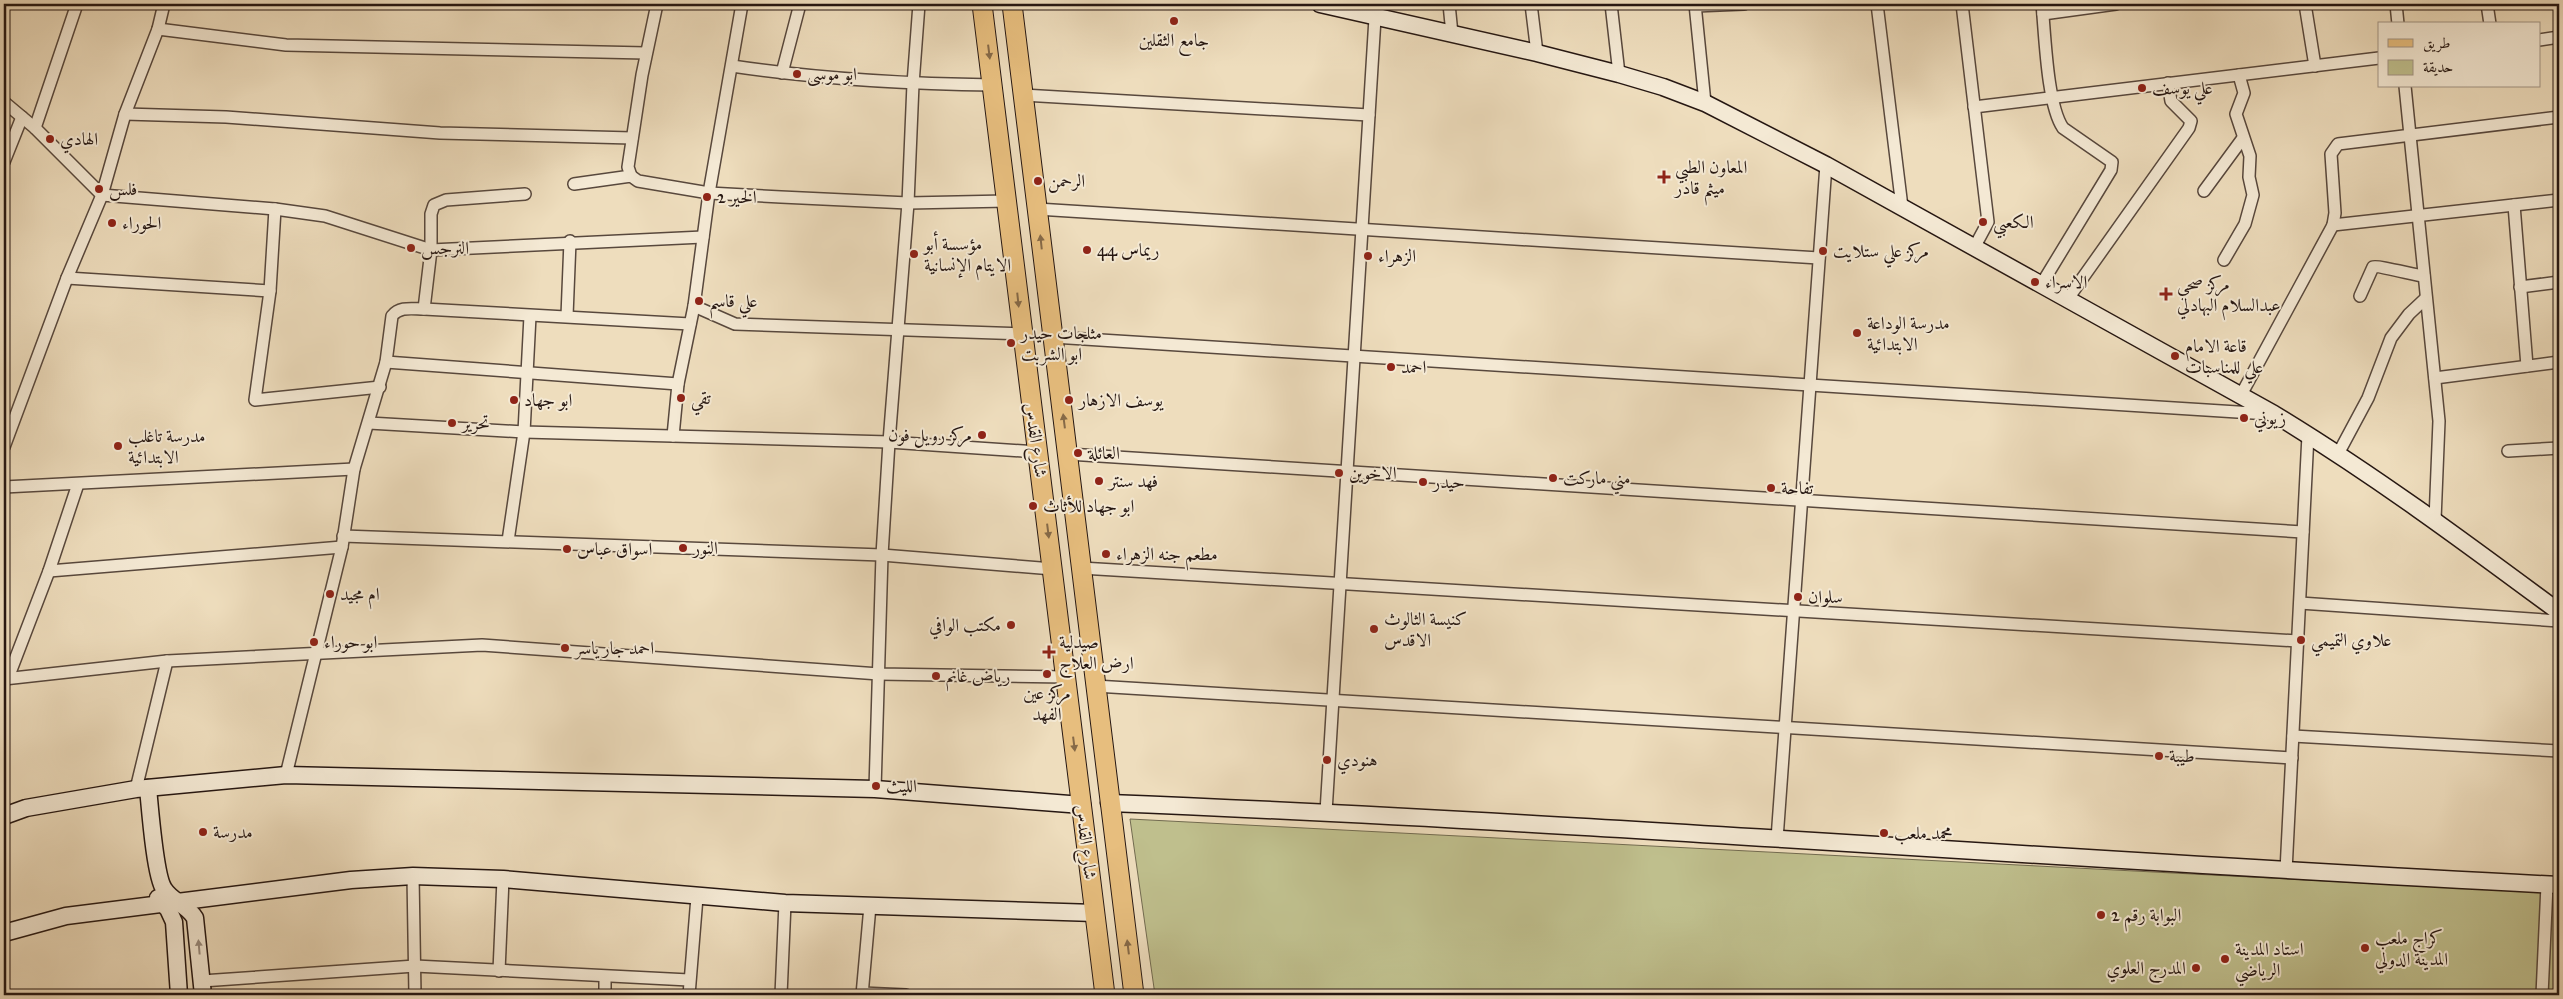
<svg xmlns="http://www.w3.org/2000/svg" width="2563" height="999" font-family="'IM FELL Great Primer',Amiri,serif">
<rect width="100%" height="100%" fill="#eeddbd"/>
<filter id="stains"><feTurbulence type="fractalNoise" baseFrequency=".004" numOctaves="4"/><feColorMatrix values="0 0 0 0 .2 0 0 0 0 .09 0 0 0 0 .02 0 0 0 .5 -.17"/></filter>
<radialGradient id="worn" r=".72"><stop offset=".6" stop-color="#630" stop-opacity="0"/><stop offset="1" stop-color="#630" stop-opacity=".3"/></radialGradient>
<polygon fill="#bfbf8d" stroke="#726b50" points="1130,819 2559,893 2559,995 1155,995"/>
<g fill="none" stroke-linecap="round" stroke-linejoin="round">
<g stroke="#58483d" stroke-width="14">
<g id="street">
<polyline points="1449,4 1452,34"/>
<polyline points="1531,4 1537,53"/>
<polyline points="1611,4 1619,74"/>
<polyline points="1695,4 1705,103"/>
<polyline points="1877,4 1902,207"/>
<polyline points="1962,4 1988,222 1974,248"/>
<polyline points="2305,4 2315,66"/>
<polyline points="2396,4 2398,24"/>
<polyline points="2487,4 2490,24"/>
<polyline points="1695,6 1744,4"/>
<polyline points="2043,14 2116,4"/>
<polyline points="158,29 286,45 646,53"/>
<polyline points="2539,40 2559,37"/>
<path d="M732,66C819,79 905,84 993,85"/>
<polyline points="782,73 800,4"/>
<polyline points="2405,86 2439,421 2435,520"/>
<polyline points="1023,95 1369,115"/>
<polyline points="4,102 35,128 102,195 275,209 325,216 431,250 703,237"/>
<polyline points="1974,107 2379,58"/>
<polyline points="125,114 226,117 440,133 632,138"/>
<polyline points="35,128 77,4"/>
<polyline points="4,162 22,117"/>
<polyline points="631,176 628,167 642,75 657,4"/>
<polyline points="574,184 631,176 638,181 709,193 781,197 908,203 1007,201"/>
<polyline points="2204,191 2243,138"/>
<polyline points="2514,205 2527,366"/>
<polyline points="275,209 270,291 255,400 380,387"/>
<polyline points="1037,209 1819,258"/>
<polyline points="2333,225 2559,200"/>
<polyline points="2224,260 2245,224 2253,195 2249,177 2250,156 2236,114 2244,93 2239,75"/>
<polyline points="67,278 270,291"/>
<path d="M2041,285L2111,170L2112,162L2063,128C2047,105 2045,34 2042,4"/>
<polyline points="2520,287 2559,282"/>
<path d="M2360,296L2373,267C2377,265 2415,275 2424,276"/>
<polyline points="2067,300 2189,128 2191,121 2171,101 2168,83"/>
<polyline points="694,306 735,324 1022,334"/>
<polyline points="424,309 431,250 431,214 434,205 446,200 525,194"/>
<polyline points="567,316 570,241"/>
<polyline points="1053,337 2269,414"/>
<polyline points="386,362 678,384"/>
<polyline points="2435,378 2559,362"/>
<polyline points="2241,395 2333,225 2335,213 2331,154 2338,144 2559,117"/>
<polyline points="369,423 524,432 889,442 1038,452"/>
<polyline points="673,436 678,384 694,306 709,193 742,4"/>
<polyline points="4,447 67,278 102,195 125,114 158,29 164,4"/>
<polyline points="2508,451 2559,448"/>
<polyline points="1068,454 2303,532"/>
<polyline points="2338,454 2368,398 2391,338 2409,314 2426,298"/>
<polyline points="4,487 354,469"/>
<polyline points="343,536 882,555 1053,569"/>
<polyline points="508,541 524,432 530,316"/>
<polyline points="1081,568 2298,641"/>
<polyline points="49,571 342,547"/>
<polyline points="2300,603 2559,621"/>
<polyline points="8,678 49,571 78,484"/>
<polyline points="4,679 167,661 482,645 879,674 1066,677"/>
<polyline points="1095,686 2292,758"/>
<polyline points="2293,736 2559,751"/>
<path d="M286,775L342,547L354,469L386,362L392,316C400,306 412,309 424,309L690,324"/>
<polyline points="136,789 167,661"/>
<polyline points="875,789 882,555 889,442 908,203 913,84 919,4"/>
<polyline points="1326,812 1375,18"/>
<polyline points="1777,839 1826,165"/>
<polyline points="2286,871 2308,435"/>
<polyline points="413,876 415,995"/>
<polyline points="499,971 503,879"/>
<polyline points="202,981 415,966 689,980"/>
<polyline points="862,993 906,995"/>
<polyline points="605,995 605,978"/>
<polyline points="689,995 697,897"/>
<polyline points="781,995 785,903"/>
<polyline points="862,995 870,906"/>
<polyline points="2542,995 2547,885"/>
</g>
</g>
<g stroke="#261712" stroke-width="19">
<g id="secondary">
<path d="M1320,4L1537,53L1619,74L1663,87L1705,103L1826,165L2274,414C2373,474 2466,543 2559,612"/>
<path d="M148,788C150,808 155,876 164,889C172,902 187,904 195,918L203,995"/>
<path d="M1109,803C1593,822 2076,861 2559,885"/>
<polyline points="4,816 26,808 136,789 286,775 875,789 1082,805"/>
<polyline points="158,898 168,909 174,922 179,995"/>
<polyline points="4,933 66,916 351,880 413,876 503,879 785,903 1095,913"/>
</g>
</g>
<g stroke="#261712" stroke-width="21">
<g id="primary">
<polyline points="982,4 1105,995"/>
<polyline points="1012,4 1134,995"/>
</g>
</g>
<use href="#street" stroke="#f4e9d4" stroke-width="11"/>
<use href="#secondary" stroke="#f4e9d4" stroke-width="16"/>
<use href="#primary" stroke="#e7be7e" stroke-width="19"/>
</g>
<defs><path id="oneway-solid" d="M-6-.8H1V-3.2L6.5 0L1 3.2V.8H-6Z" transform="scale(1.25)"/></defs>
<g fill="#866a48">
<use href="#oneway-solid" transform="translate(989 52) rotate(83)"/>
<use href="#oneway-solid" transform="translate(1041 242) rotate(-96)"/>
<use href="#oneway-solid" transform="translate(1018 300) rotate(84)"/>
<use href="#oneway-solid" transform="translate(1064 421) rotate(-97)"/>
<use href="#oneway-solid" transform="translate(1048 531) rotate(83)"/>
<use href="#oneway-solid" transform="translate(1074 744) rotate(83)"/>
<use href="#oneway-solid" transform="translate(1128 947) rotate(-97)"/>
</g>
<use fill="#978a7d" href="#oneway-solid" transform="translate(199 947) rotate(-95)"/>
<g fill="#8f2418" stroke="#f4e9d4" stroke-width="2">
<circle cx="1174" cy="21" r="5"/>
<circle cx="797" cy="74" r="5"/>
<circle cx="2142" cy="88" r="5"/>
<circle cx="50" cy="139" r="5"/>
<path d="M1661.5 169.5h5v5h5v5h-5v5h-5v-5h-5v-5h5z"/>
<circle cx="1038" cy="181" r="5"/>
<circle cx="99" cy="189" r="5"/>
<circle cx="707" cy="197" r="5"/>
<circle cx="1983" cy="222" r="5"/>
<circle cx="112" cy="223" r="5"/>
<circle cx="411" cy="248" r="5"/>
<circle cx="1087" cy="250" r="5"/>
<circle cx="1823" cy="251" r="5"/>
<circle cx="914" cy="254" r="5"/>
<circle cx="1368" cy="256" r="5"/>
<circle cx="2035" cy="282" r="5"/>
<path d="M2163.5 286.5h5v5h5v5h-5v5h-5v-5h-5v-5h5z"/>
<circle cx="699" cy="301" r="5"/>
<circle cx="1857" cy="333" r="5"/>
<circle cx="1011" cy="343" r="5"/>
<circle cx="2175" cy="356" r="5"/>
<circle cx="1391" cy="367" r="5"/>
<circle cx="681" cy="398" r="5"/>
<circle cx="514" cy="400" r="5"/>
<circle cx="1069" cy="400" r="5"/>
<circle cx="2244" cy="418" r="5"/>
<circle cx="452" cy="423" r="5"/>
<circle cx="982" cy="435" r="5"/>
<circle cx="118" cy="446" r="5"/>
<circle cx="1078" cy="453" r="5"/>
<circle cx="1339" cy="473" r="5"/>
<circle cx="1553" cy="478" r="5"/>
<circle cx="1099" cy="481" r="5"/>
<circle cx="1423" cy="482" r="5"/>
<circle cx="1771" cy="488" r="5"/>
<circle cx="1033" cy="506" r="5"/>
<circle cx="683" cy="548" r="5"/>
<circle cx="567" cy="549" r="5"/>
<circle cx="1106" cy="554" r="5"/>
<circle cx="330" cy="594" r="5"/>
<circle cx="1798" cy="597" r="5"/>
<circle cx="1011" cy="625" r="5"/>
<circle cx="1374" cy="629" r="5"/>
<circle cx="2301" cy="640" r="5"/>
<circle cx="314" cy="642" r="5"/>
<circle cx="565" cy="648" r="5"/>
<path d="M1046.5 644.5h5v5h5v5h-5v5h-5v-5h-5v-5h5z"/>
<circle cx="1047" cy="674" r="5"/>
<circle cx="936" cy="676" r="5"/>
<circle cx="2159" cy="756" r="5"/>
<circle cx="1327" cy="760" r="5"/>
<circle cx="876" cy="786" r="5"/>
<circle cx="203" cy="832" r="5"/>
<circle cx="1884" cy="833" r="5"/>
<circle cx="2101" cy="915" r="5"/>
<circle cx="2365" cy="948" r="5"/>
<circle cx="2225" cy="959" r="5"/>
<circle cx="2196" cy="968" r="5"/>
</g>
<g text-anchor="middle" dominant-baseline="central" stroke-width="4" stroke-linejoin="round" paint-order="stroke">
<g font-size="18" fill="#261712" stroke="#f4e9d4" text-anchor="start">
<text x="1174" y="40" text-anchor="middle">جامع الثقلين</text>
<text x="807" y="74">ابو موسى</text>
<text x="2152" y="88">علي يوسف</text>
<text x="60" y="139">الهادي</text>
<text x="1675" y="167">المعاون الطبي<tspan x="1675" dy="21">ميثم قادر</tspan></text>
<text x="1048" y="181">الرحمن</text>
<text x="109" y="189">فلس</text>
<text x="717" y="197">الخير 2</text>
<text x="1993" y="222">الكعبي</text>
<text x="122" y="223">الحوراء</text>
<text x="924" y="244">مؤسسة أبو<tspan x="924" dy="21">الايتام الإنسانية</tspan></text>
<text x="421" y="248">النرجس</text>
<text x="1097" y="250">ريماس 44</text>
<text x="1833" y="251">مركز علي ستلايت</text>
<text x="1378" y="256">الزهراء</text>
<text x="2045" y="282">الاسراء</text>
<text x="2177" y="284">مركز صحي<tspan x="2177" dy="21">عبدالسلام البهادلي</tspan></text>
<text x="709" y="301">علي قاسم</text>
<text x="1867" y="323">مدرسة الوداعة<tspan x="1867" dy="21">الابتدائية</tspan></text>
<text x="1021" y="333">مثلجات حيدر<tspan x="1021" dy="21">ابو الشربت</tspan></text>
<text x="2185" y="346">قاعة الامام<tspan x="2185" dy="21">علي للمناسبات</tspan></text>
<text x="1401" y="367">احمد</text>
<text x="691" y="398">تقي</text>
<text x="524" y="400">ابو جهاد</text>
<text x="1079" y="400">يوسف الازهار</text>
<text x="2254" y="418">زيوني</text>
<text x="462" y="423">تحرير</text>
<text x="972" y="435" text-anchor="end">مركز رويل فون</text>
<text x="128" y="436">مدرسة تاغلب<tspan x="128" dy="21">الابتدائية</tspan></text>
<text x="1088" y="453">العائلة</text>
<text x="1349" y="473">الاخوين</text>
<text x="1563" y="478">مني ماركت</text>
<text x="1109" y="481">فهد سنتر</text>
<text x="1433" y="482">حيدر</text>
<text x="1781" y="488">تفاحة</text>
<text x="1043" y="506">ابو جهاد للأثاث</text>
<text x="693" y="548">النور</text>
<text x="577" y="549">اسواق عباس</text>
<text x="1116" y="554">مطعم جنه الزهراء</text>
<text x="340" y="594">ام مجيد</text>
<text x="1808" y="597">سلوان</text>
<text x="1384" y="619">كنيسة الثالوث<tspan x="1384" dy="21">الاقدس</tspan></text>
<text x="1001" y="625" text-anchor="end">مكتب الوافي</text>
<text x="2311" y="640">علاوي التميمي</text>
<text x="324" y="642">ابو حوراء</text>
<text x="1059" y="642">صيدلية<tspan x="1059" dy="21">ارض العلاج</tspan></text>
<text x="575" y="648">احمد جار ياسر</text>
<text x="946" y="676">رياض غانم</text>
<text x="1047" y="693" text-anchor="middle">مركز عين<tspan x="1047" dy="21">الفهد</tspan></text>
<text x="2169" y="756">طيبة</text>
<text x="1337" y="760">هنودي</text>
<text x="886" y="786">الليث</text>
<text x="213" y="832">مدرسة</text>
<text x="1894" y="833">محمد ملعب</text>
<text x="2111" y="915">البوابة رقم 2</text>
<text x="2375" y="938">كراج ملعب<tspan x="2375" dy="21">المدينة الدولي</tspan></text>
<text x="2235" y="949">استاد المدينة<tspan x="2235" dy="21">الرياضي</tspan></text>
<text x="2186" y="968" text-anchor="end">المدرج العلوي</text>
</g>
<g font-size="18" fill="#261712" stroke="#f4e9d4">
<text transform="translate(1036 440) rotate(82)">شارع القدس</text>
<text transform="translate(1086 842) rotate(83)">شارع القدس</text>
</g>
</g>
<rect width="2563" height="999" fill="none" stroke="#eeddbd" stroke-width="20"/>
<rect x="5" y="5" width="2553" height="989" fill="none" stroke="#261712" stroke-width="2.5"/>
<rect x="10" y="10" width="2543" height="979" fill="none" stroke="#261712"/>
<rect x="2378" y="22" width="162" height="65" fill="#f4e9d4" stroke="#a29586"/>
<rect x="2388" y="39" width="25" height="8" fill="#e7be7e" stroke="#a29586"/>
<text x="2423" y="48" font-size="15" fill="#261712">طريق</text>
<rect x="2388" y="60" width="25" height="15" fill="#bfbf8d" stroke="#a29586"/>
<text x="2423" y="72" font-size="15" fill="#261712">حديقة</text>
<rect width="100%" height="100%" filter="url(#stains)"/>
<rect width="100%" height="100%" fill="url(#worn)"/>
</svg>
